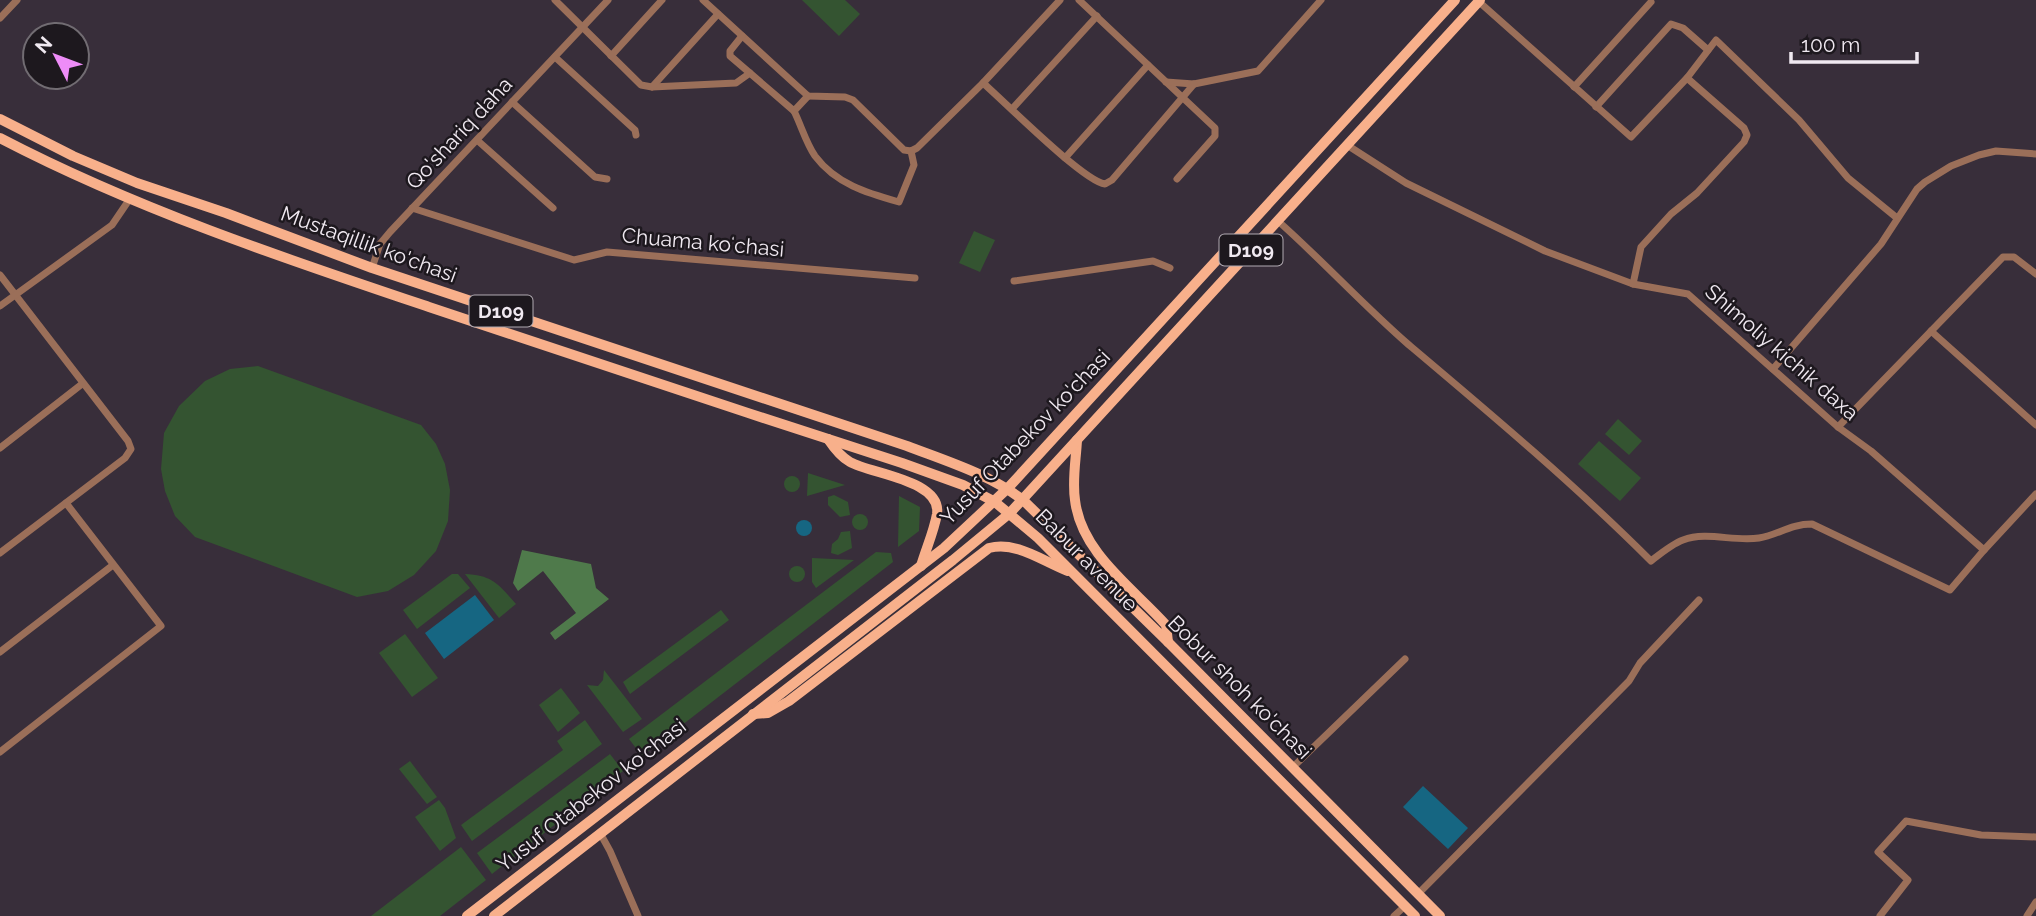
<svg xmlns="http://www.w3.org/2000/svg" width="2036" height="916" font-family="Raleway,sans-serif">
<rect width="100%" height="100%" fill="#382e3a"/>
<g fill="#345431">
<polygon points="802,0 845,0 860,14 839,36"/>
<polygon points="974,231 995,240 980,272 959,263"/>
<polygon points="258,366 421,425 436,444 445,464 450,490 448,521 436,551 414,575 388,591 357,597 195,537 175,516 165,491 161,469 164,433 179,406 205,381 230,369"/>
<polygon points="1618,419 1642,441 1629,455 1605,434"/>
<polygon points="1599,441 1641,478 1620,501 1578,464"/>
<polygon points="808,473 845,485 807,496"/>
<circle cx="792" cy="484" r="8"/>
<polygon points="834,495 848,502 850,515 840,517 828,505 828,497"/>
<polygon points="899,496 920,507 919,531 898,547"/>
<circle cx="860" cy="522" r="8"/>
<polygon points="850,531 852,548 838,555 831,553 832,544 838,539 841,532"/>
<polygon points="876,552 891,553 893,562 642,756 629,739"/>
<polygon points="812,558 854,560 816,588 812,582"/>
<circle cx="797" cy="574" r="8"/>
<polygon points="452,574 458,574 470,588 417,629 403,610"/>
<path d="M465,574C493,575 499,585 516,604L499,618Z"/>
<polygon points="721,610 729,620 630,694 623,682"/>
<polygon points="405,634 438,678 412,697 379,653"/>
<polygon points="604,670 642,719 623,732 587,685 598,686 603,680"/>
<polygon points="561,688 580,713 558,732 539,705"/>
<polygon points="585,720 602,744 472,841 461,825 563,750 557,741"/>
<polygon points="610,754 623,771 492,874 477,853"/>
<polygon points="410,761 437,797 427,804 399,769"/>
<polygon points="439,800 445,808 456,838 440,851 415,817"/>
<polygon points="461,847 486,880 440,916 371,916"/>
</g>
<polygon fill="#4f7a4b" points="522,550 591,564 596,588 609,599 555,640 550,633 576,613 543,571 518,591 513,583"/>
<g fill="#166682">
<circle cx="804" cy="528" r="8"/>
<polygon points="475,595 494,620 444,659 425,633"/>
<polygon points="1423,786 1468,828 1448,849 1403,807"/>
</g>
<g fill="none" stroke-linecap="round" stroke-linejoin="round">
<g stroke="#9b6f59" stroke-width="7">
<polyline points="555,0 641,85 652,87 736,83 750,73"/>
<polyline points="703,0 808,96 845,97 853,100 904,150 911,151 917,148 983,83 1060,0"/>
<polyline points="1079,0 1215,128 1215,136 1177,179"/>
<polyline points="1478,1 1631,137 1687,78 1716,40 1799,120 1848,178 1897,218"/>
<polyline points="0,18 17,0"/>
<polyline points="742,36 730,51 730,56 794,111 808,96"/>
<polyline points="611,56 662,0"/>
<polyline points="555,57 635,130 636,135"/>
<polyline points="1166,82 1194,84 1258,71 1321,0"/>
<path d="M983,83C1005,102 1083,181 1105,184L1112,180L1194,84"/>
<polyline points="652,87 718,14"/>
<polyline points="1574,87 1651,2"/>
<polyline points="512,102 595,177 607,179"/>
<polyline points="1596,107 1671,24 1683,28 1708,50"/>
<polyline points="1012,109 1097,16"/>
<path d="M794,111C801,125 806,143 815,156C836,184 867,193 899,202L914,165L911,151"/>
<polyline points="477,140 553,208"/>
<polyline points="1347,145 1406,183 1545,251 1633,284 1688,294 1838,427 1871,451 1984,550 2036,494"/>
<polyline points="1065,158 1148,65"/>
<polyline points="412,208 574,260 607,252 915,278"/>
<path d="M1278,221C1323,261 1364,306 1409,345C1492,415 1574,484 1651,561C1660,554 1672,544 1683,540C1707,531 1734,542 1759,538C1778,535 1790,524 1812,524L1950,590L1984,550"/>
<polyline points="372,268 380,244 390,232 608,0"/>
<polyline points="0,275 128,441 131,449 125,458 0,553"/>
<polyline points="1014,281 1153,261 1170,268"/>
<polyline points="1633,284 1641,247 1671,214 1697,193 1744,142 1747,135 1744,128 1687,78"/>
<polyline points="0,306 112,225 129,200"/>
<polyline points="1931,331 2036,425"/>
<polyline points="1773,369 1881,244 1917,189 1925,182 1951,166 1979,155 1996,151 2036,154"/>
<polyline points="1838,427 2003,257 2014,257 2036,274"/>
<polyline points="0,448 82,384"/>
<polyline points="0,652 113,565"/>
<polyline points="0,752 161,626 66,503"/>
<polyline points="1293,767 1405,659"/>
<polyline points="600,833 610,851 638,916"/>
<polyline points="1418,894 1629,681 1640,663 1699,600"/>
<polyline points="1394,916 1405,906"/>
<polyline points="1880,916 1908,880 1878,852 1906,821 1981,835 2036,837"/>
<polyline points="2027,916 2036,902"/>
</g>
<g stroke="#f8b08b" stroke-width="10">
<path d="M0,119L73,156L137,183L226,213L372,268L907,446C946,461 989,474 1023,500L1168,642L1440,916"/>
<path d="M0,138C136,209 283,258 429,307C586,360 744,412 902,463L963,485L995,502L1038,538L1415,916"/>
<path d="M828,439C834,448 841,457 850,462C871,474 942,480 937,514C934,531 926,549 921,566"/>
<path d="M1077,440C1076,460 1072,480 1075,500C1081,553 1133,588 1166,625L1168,642"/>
<path d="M753,714L768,713L789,701L989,548C1017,541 1042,561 1068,571"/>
<polyline points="467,916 944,548 1008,488 1455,0"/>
<polyline points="494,916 953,560 1010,513 1480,0"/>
</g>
</g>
<g text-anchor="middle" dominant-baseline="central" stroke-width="5" stroke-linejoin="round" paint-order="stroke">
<g fill="#1d181e" stroke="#b1aab2" stroke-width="2">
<rect x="1219.5" y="234.5" width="63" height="31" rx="5"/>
<rect x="469.5" y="295.5" width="63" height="31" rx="5"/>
</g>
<g font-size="19" font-weight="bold" fill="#f0e9f1">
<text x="1251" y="250">D109</text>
<text x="501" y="311">D109</text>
</g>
<g font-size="21" fill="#f0e9f1" stroke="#1d181e">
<text transform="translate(459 133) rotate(-47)">Qo'shariq daha</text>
<text transform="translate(703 242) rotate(5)">Chuama koʻchasi</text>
<text transform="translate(369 244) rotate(20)">Mustaqillik ko'chasi</text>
<text transform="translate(1782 352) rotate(41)">Shimoliy kichik daxa</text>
<text transform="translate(1025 437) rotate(-46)">Yusuf Otabekov ko'chasi</text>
<text transform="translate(1087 560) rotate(45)">Babur avenue</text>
<text transform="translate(1240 687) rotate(45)">Bobur shoh ko'chasi</text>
<text transform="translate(591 795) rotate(-38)">Yusuf Otabekov ko'chasi</text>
</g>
</g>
<g transform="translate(56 56) rotate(312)"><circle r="33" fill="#1d181e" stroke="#716c72" stroke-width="2"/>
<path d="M0-5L12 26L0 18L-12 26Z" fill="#ee8cf8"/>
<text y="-10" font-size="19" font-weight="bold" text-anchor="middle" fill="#f0e9f1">N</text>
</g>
<path d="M1791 52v10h126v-10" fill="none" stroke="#f0e9f1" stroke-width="3.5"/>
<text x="1801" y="52" font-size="21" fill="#f0e9f1" stroke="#1d181e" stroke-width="5" paint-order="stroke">100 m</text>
</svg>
